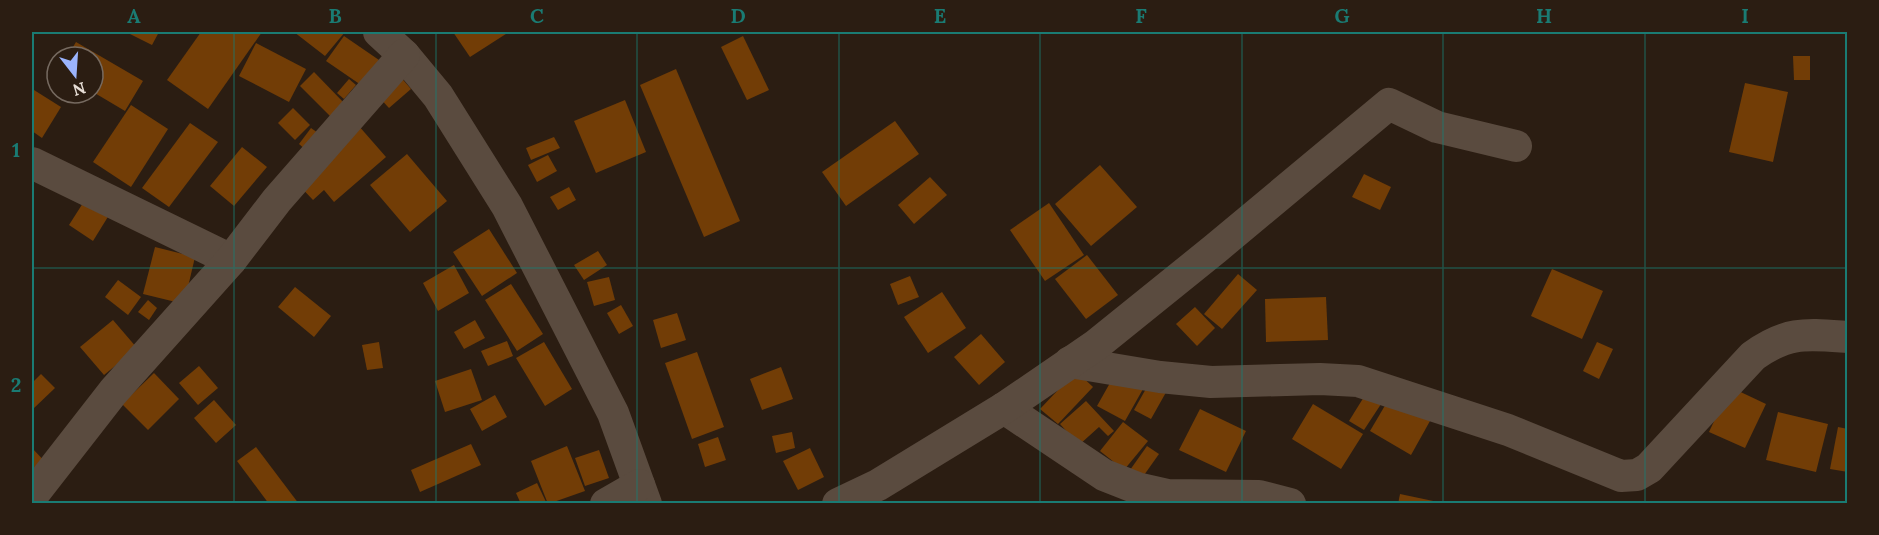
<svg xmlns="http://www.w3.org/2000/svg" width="1879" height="535" font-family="Lora,serif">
<rect width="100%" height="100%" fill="#2b1d12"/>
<g fill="#723d06">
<polygon points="126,32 159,32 152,45"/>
<polygon points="201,32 262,32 208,109 167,80"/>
<polygon points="294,32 345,32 325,56"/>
<polygon points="453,32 509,32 470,57"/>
<polygon points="344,36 379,60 361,85 326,61"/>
<polygon points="743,36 769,90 747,100 721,47"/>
<polygon points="76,42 143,81 125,111 93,92 93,57 67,57"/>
<polygon points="256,43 306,69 289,102 239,76"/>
<polygon points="1793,56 1810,56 1810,80 1794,80"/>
<polygon points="676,69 740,221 704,237 640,85"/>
<polygon points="314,72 346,105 332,118 300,86"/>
<polygon points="398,74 411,89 389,108 376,94"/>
<polygon points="349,79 356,85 344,99 337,93"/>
<polygon points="1745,83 1788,92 1773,162 1729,152"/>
<polygon points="34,90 61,107 42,138 32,131 32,93"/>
<polygon points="625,100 646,152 596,173 574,121"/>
<polygon points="131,105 168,129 131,187 93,162"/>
<polygon points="293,108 310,125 295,140 278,123"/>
<polygon points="895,121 919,154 846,206 822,172"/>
<polygon points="190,123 218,142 169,207 142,188"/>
<polygon points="358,125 386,157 334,202 324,190 313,200 295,181"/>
<polygon points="311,128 318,133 306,150 299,144"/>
<polygon points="554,137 560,148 531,160 526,148"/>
<polygon points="242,147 267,167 234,206 210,186"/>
<polygon points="407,154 447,201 410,232 370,185"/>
<polygon points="548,155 557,171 537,182 528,165"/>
<polygon points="1100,165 1137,207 1091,246 1055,204"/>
<polygon points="1364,174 1391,187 1380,210 1352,197"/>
<polygon points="930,177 947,195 914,224 898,205"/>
<polygon points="569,187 576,200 558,210 550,197"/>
<polygon points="90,192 114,207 93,241 69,225"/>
<polygon points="1049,203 1084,255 1045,281 1010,230"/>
<polygon points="489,229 517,273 482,296 453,252"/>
<polygon points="155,247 195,257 184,304 143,294"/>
<polygon points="598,251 607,265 584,280 574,265"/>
<polygon points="1087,255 1118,295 1086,319 1055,279"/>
<polygon points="454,265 469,293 438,311 423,283"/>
<polygon points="1552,269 1603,291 1582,339 1531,316"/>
<polygon points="1238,274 1257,290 1222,329 1204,314"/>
<polygon points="910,276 919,297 898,305 890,284"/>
<polygon points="609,277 615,300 594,306 587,282"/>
<polygon points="118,280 141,297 128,315 105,297"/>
<polygon points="511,284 543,334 517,351 485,300"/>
<polygon points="295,287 331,316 314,337 278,307"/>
<polygon points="942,292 966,328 928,353 904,317"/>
<polygon points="1326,297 1328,340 1266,342 1265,299"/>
<polygon points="148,300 157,308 149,320 138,312"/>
<polygon points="621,305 633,326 619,334 607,313"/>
<polygon points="1195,307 1215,328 1197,346 1176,324"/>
<polygon points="677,313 686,340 661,348 653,320"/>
<polygon points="113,320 137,348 104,375 80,347"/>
<polygon points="475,320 485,338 464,349 454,332"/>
<polygon points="981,334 1005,362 979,385 954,357"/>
<polygon points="507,341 513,356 488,366 481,351"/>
<polygon points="379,342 383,368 367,370 362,345"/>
<polygon points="544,342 572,389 545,406 516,358"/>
<polygon points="1597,342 1613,349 1599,379 1583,371"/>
<polygon points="697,352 724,427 692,439 665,363"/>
<polygon points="199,366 218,388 198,405 179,383"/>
<polygon points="781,367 793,399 762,410 750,379"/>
<polygon points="471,369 482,400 445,412 435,381"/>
<polygon points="1076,371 1093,387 1058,424 1040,409"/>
<polygon points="154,373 179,399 148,430 122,404"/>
<polygon points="41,374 55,388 32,410 32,383"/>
<polygon points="1115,374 1143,389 1125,421 1097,406"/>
<polygon points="1152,378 1169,387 1151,419 1134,410"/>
<polygon points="1730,387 1766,404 1745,448 1709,432"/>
<polygon points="1367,392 1383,401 1364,430 1349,421"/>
<polygon points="495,395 507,417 482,431 470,409"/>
<polygon points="1390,397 1430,421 1411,455 1370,431"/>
<polygon points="214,400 236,425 216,443 194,418"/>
<polygon points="1086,401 1114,431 1108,436 1099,427 1079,445 1060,424"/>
<polygon points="1313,404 1363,434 1341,469 1292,439"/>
<polygon points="1200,409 1246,431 1226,472 1179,450"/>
<polygon points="1778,412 1828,424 1816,472 1766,460"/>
<polygon points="1123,422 1148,441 1124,470 1100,451"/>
<polygon points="1838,427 1848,429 1848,472 1830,469"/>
<polygon points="792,432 795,448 776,453 772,436"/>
<polygon points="718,437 726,460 705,467 698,444"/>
<polygon points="471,444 481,465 420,492 411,470"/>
<polygon points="567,446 585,491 548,504 531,461"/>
<polygon points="1147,446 1159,454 1142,478 1130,470"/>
<polygon points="256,447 299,504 269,504 237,461"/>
<polygon points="32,448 49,466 32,482"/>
<polygon points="810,448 824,477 798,490 783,461"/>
<polygon points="599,450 609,478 585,486 575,458"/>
<polygon points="537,483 547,504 521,504 516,493"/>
<polygon points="1400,494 1438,502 1438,504 1398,504"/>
</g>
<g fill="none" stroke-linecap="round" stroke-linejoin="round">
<g stroke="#5a4b3f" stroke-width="32">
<polyline points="379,32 404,55 438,96 507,206 613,413 646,504"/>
<polyline points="32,163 231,260"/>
<path d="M1070,362L1160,377L1211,382L1320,379L1358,381L1508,430L1621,476L1637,475L1649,468L1753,356C1788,331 1806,334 1848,337"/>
<polyline points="1004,408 1104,475 1137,488 1168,495 1259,496 1290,504"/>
<polyline points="32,496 113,392 231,260 277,200 404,55"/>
<polyline points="606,504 639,485"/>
<polyline points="838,504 878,485 1004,408 1096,345 1215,249 1389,104 1437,127 1516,146"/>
</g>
</g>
<path fill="none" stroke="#1a7b73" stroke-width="1.5" stroke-opacity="0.55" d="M234,32V504M436,32V504M637,32V504M839,32V504M1040,32V504M1242,32V504M1443,32V504M1645,32V504M32,268H1848"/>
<rect width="1879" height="535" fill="none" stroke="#2b1d12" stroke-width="66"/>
<g transform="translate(75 75) rotate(163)"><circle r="28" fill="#2b1d12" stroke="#766a60" stroke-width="1.5"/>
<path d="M0-4.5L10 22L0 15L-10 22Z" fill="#9bb4fd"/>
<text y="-9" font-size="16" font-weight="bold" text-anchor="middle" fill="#e7ded6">N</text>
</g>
<rect x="33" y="33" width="1813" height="469" fill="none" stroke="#1a7b73" stroke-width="2"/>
<g font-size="20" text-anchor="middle" font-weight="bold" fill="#1a7b73">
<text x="134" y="23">A</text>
<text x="335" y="23">B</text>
<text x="537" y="23">C</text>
<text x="738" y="23">D</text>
<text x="940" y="23">E</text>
<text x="1141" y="23">F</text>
<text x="1342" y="23">G</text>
<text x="1544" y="23">H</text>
<text x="1745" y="23">I</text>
<text x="16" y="157">1</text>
<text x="16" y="392">2</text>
</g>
</svg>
